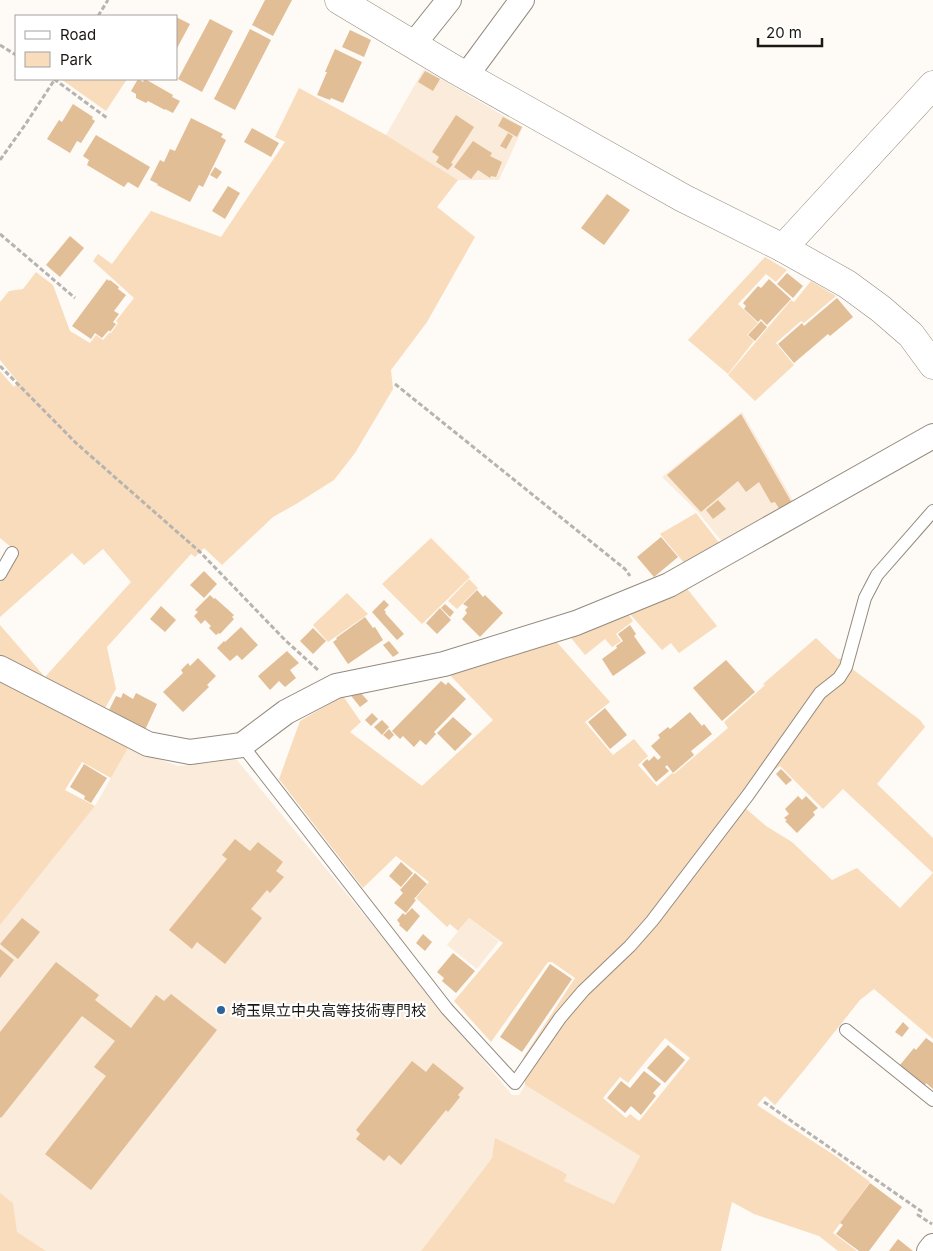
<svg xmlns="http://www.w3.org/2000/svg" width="933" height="1251" font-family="Inter,'Noto Sans JP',sans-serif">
<rect width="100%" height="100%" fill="#fefaf5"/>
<g fill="#fbebda">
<polygon points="424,69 523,127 499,180 458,180 386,135"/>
<polygon points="742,412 794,502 723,543 697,511 662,477"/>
<polygon points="128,748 178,766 236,759 512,1095 519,1095 525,1085 640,1156 614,1204 564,1181 567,1173 492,1158 421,1251 46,1251 16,1232 13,1203 0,1193 0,925 95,806"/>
<polygon points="469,918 499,941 477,969 447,945"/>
</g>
<g fill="#f8dcbc" fill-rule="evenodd">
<polygon points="61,79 127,79 106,111"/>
<polygon points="299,88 386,135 458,180 437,207 475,237 427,322 391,370 393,389 355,453 334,480 296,504 273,517 222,565 204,548 195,557 191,554 107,647 116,689 104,710 0,660 0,625 45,677 131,582 103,549 84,565 72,553 0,617 0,582 17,552 0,538 0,371 14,387 18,382 0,360 0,302 9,291 23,289 36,272 53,285 70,331 90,343 96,335 103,340 109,333 111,333 118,323 116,321 134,298 93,261 98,254 112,264 151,211 221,237 285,142 275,137"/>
<polygon points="765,257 787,270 776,282 766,274 738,304 758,323 747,335 754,341 728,374 688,340"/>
<polygon points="811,281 836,296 804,323 801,321 776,343 794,365 755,401 728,375 791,300 794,302"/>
<polygon points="696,513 720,544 685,564 660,534"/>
<polygon points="431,538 470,577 422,624 382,584"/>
<polygon points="469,579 478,588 457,609 448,601"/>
<polygon points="684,585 717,626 679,653 671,643 662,650 629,613"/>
<polygon points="347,593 368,614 328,642 313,625"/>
<polygon points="626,611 633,621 616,634 621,641 612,647 605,639 585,655 567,633"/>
<path d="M816,638L838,659L843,658L851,668L920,720L925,727L877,784L933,838V1039L874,989L860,1000L805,1069L775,1105L765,1096L757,1105L837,1157L870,1182L833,1233L857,1251H838L819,1236L754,1214L732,1202L721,1251H421L492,1158L495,1138L567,1174L564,1181L614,1204L640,1156L525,1085L523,1058L575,978L552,962H548L491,1042L454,1001L503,943L469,918L458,931L450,924L447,927L416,898L429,882L396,856L363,888L279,779L300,721L343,696L361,722L350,732L422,786L493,720L446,671L554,639L610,702L585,722L613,755L634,739L648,756L638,765L657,786L672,773L674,774L728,728L724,722L765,685L763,684ZM780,766L823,809L843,789L933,873L900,908L857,868L832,880L792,842L766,826L744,807L771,772ZM665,1038L690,1058L639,1121L630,1114L626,1118L603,1098L620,1077L628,1083Z"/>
<polygon points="0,678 61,709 128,748 111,778 82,762 65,790 95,806 0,925"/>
<polygon points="0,1193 13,1203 17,1232 46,1251 0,1251"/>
</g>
<g fill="#e1be96">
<polygon points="265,0 292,0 273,36 252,25"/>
<polygon points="176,17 190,24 176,50"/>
<polygon points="210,19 233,31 202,92 178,79"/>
<polygon points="250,29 271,40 235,110 214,99"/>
<polygon points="350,30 371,40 364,57 342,47"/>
<polygon points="335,49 362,62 343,103 331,98 330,100 317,95 327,72 325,72"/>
<polygon points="425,71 440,79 433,91 418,82"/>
<polygon points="138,79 143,82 145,79 173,95 172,97 180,101 173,113 165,109 165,110 148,101 146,103 136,98 136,94 131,91"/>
<polygon points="73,104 93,117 92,119 95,121 81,143 77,141 70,153 47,139 59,120 62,122"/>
<polygon points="456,115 474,127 451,163 453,164 448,170 436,162 439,157 432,152"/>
<polygon points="503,117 522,127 517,137 498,126"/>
<polygon points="191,118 223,134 221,137 226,140 203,187 199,185 190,202 157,185 158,184 150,180 160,160 164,162 170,149 175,151"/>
<polygon points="252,128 279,143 271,157 244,142"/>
<polygon points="508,133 513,136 506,149 500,146"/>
<polygon points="96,135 150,167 138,188 128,182 124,187 87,165 89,160 83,156"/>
<polygon points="473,141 492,153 490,156 502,162 496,177 491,176 490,178 478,170 471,179 454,167"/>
<polygon points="215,167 222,172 217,179 210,175"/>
<polygon points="228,186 240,193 225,219 212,211"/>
<polygon points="607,194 630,210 604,245 581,228"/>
<polygon points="70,236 84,248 60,277 46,265"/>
<polygon points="787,273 803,286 793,298 777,284"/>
<polygon points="107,279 109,281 110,280 119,287 118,289 126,295 114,311 119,314 113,322 116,324 110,332 109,330 102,338 95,333 91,339 72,326"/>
<polygon points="769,279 791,299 767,325 761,319 758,322 744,309 746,306 743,303 758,286 761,288"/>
<polygon points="837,298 853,317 830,336 828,334 794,363 778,344 802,323 804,326"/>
<polygon points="761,321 767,327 755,341 748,335"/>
<polygon points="741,414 792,503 780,510 775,502 771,503 759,482 746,492 738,481 701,512 667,475"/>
<polygon points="718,500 726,509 713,519 706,510"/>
<polygon points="661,537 678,557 654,577 637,557"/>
<polygon points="204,571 217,584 204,598 190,585"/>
<polygon points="477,590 483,597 485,595 503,613 480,637 462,619 467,613 465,610 468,607 463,604"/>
<polygon points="210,595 214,599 215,598 234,615 232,617 234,619 220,634 219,633 216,635 209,628 211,626 205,620 201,624 194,616 198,612 195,610"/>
<polygon points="384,600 389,605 384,610 386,612 385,613 404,634 397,640 372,612"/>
<polygon points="445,604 454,612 450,617 441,608"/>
<polygon points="161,606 176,620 165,632 150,619"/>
<polygon points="440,608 451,620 437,634 426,623"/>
<polygon points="365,617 373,628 375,627 383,640 348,664 333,642 337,639 336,638"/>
<polygon points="630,625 636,634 634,636 646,653 613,676 602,659 617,648 616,646 623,641 618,634"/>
<polygon points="241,627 258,645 242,660 237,655 230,661 217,648 224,641 225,642"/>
<polygon points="313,628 326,641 313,654 300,641"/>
<polygon points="389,641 399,653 393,657 383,645"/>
<polygon points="287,651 299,663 290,670 296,678 285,687 279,681 270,690 258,676"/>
<polygon points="198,658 216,676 207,685 209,687 183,712 163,692 183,673 181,670 188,663 190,666"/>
<polygon points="726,660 755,692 722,721 693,688"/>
<polygon points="441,681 446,685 448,682 466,699 434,732 436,734 426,745 420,740 414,747 403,736 400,739 392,731"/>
<polygon points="359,691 368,701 360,707 348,692"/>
<polygon points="123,693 133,699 136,693 157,704 145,730 109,710 116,696 121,698"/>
<polygon points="605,708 627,735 610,749 588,722"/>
<polygon points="690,712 702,726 704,724 712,734 691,751 694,755 673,773 667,765 665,767 669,771 656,782 642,764 647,759 649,761 654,756 658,760 661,757 651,746 660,738 658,735 668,727 670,729"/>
<polygon points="372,713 378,719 371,726 365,720"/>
<polygon points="453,717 472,734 455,751 437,733"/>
<polygon points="382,720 389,727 382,735 374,727"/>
<polygon points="389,729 394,735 389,740 383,735"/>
<polygon points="84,764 107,778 91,803 84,799 85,796 70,787"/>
<polygon points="781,769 792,780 786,785 776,774"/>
<polygon points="798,796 802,800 806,796 818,808 813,812 815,815 797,833 785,821 787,820 784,818 789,814 785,809"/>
<polygon points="235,839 250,851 258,842 283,862 276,871 284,877 270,893 267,890 251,909 262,918 225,964 197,942 192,949 169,930 227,859 222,855"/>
<polygon points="401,862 413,873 401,887 389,876"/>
<polygon points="415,873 427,884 414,899 416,900 406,913 394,903 403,893 400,890"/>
<polygon points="412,908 420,916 407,932 399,925 400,924 397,920 403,913 405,915"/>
<polygon points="22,918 40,932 18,959 0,944"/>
<polygon points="423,934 432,942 425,951 416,943"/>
<polygon points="0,949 14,960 0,978"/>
<polygon points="453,953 475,971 456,993 442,981 444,978 437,972"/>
<polygon points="56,962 99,995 95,1000 131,1028 156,995 164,1001 171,994 217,1030 91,1190 45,1154 106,1076 94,1067 115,1041 82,1016 1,1118 0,1117 0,1032"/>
<polygon points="550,964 572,979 522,1052 500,1037"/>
<polygon points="903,1022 909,1028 902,1037 895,1032"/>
<polygon points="926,1038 933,1043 933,1089 926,1083 925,1086 900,1065 914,1048 916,1050"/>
<polygon points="668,1045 685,1060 665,1083 647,1068"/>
<polygon points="412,1061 426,1072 433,1063 464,1088 458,1095 460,1097 448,1112 446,1110 401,1165 389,1155 384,1161 356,1139 360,1134 356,1130"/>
<polygon points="644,1071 661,1084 653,1093 656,1096 641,1115 631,1106 625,1113 607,1098 621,1081 630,1088"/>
<polygon points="870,1183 902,1207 869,1251 859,1251 836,1234 843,1225 840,1223"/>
<polygon points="898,1239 913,1251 889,1251"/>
</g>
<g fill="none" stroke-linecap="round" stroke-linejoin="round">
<g stroke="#938a7f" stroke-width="14">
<g id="service">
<polyline points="0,574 12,553"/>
<polyline points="242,745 447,1009 515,1083 560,1018 583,991 630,946 652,921 748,795 820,693 839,678 846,667 865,598 877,575 933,511"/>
<polyline points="846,1030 933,1100"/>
</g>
</g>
<g stroke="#938a7f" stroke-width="26">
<g id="minor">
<polyline points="413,45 449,0"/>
<polyline points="466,76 522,0"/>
<polyline points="0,668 148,744 190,752 242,745 286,712 336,686 444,664 576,623 669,585 933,436"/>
<polyline points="929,1251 933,1246"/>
</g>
</g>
<g stroke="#938a7f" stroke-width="29">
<g id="tertiary">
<polyline points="339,0 454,69 683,198 783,248 847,284 881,309 911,335 933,365"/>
<polyline points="783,248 933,85"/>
</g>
</g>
<g stroke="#b7b3af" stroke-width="3" stroke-dasharray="5 2.5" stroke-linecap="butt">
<polyline points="98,16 108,0"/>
<polyline points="0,45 16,55"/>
<polyline points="54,79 107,118"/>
<polyline points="0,160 25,125 55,79"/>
<polyline points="0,234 75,298"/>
<polyline points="0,366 76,443 200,552 285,640 318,670"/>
<polyline points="395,384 625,569 630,576"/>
<polyline points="764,1102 921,1211 918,1215 932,1224"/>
</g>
<use href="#service" stroke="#fff" stroke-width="12"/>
<use href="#minor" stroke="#fff" stroke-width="24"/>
<use href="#tertiary" stroke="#fff" stroke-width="28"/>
</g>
<circle fill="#29659c" stroke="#fff" stroke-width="2" cx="221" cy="1010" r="5"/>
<g text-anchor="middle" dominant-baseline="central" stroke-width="4.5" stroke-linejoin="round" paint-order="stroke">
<g font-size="15" fill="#1b1713" stroke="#fff" text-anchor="start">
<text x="231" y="1010">埼玉県立中央高等技術専門校</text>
</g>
</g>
<rect x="15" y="15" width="162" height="65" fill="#ffffff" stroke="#a4a2a1"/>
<rect x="25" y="31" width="25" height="8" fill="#ffffff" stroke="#a4a2a1"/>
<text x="60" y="40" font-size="15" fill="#1b1713">Road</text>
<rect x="25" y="52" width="25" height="15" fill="#f8dcbc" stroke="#a4a2a1"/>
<text x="60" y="65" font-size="15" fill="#1b1713">Park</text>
<path d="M758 38v8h64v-8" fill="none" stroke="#1b1713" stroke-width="2.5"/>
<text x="766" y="38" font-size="15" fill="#1b1713" stroke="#ffffff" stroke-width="4" paint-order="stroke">20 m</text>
</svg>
